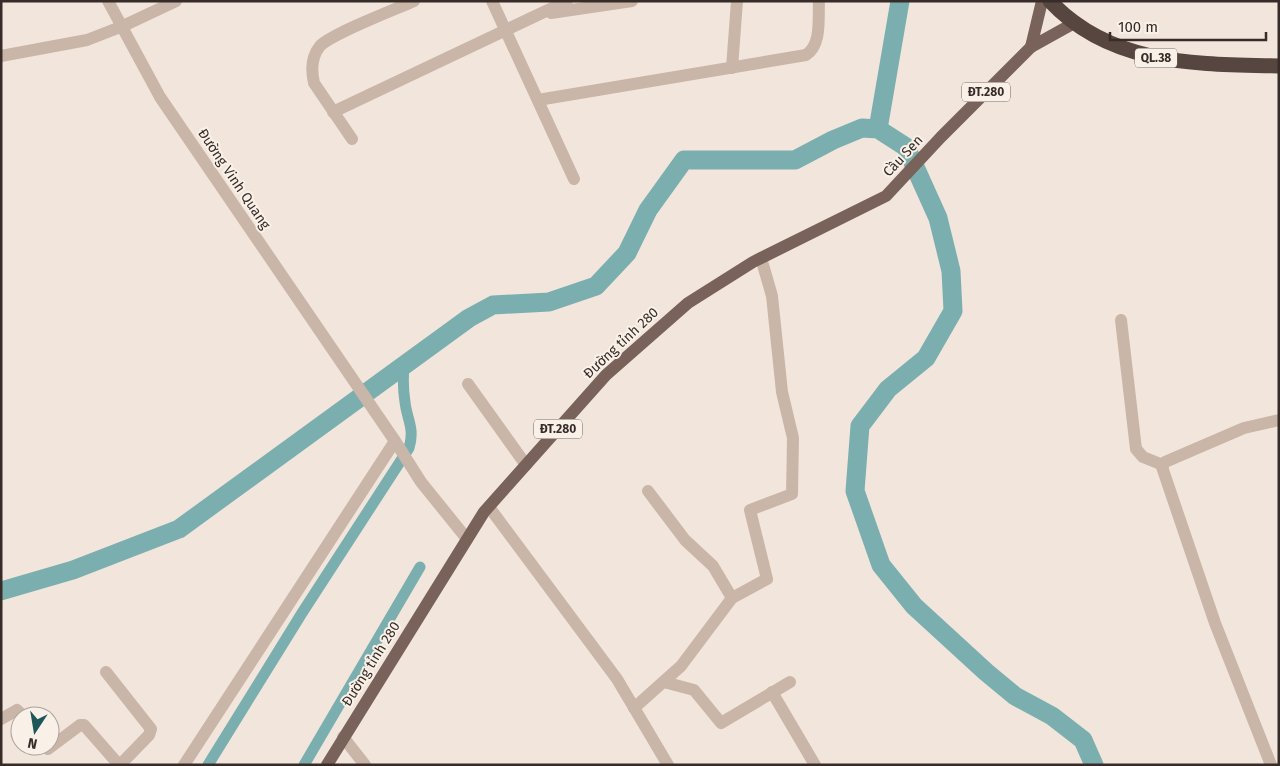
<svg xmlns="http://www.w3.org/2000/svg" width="1280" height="766" font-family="'Fira Sans',sans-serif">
<rect width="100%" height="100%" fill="#f2e6dc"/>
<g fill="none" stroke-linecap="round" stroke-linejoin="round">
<g stroke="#7bafaf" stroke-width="11">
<path d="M208,765L302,613L409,448C415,428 407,420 405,402C403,390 403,378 404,366"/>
<polyline points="304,765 420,567"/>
</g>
<g stroke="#7bafaf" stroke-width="19">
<polyline points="878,129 900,1"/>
<polyline points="1,591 73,570 179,529 469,318 493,305 549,302 596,286 627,253 648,210 684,160 795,160 833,140 862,128 878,129 906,147 938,218 951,271 953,311 926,358 888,389 860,426 855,491 881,565 914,606 986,672 1015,696 1052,716 1083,740 1094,765"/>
</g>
<g stroke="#cab6a8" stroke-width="12">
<polyline points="108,1 160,97 395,441"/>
<polyline points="492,1 574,179"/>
<polyline points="551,13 632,1"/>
<polyline points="1,56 87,40 123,26 176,1"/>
<polyline points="732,68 737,1"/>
<path d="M538,100L806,55C822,45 818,18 819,1"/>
<polyline points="333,112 567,1"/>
<path d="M352,139L314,83C311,70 311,57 320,46C333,33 394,10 414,1"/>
<polyline points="1121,320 1136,449 1143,457 1163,465"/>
<polyline points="468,384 526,465"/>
<polyline points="648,491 685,540 713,566 732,598"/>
<polyline points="489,507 617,679 668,765"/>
<polyline points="106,672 151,729 149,735 120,765"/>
<polyline points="664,682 694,690 721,723 790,682"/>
<polyline points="772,692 815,765"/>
<polyline points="634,708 681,666 732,598 767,579 750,510 792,494 793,438 782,392 772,296 761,258"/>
<polyline points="1,719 17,710 23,716"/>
<polyline points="343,737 365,765"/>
<polyline points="43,746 48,749 80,725 84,725 119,765"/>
<polyline points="184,765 395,441 421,482 467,539"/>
<polyline points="1271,765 1215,623 1162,467 1165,462 1244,428 1279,420"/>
</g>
<g stroke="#786259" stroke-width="12">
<polyline points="1031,47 1042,1"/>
<polyline points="327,765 484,512 606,375 688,303 753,262 886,196 941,137 1031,47 1076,22"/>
</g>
<path stroke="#57463f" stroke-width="15" d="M1050,1C1111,66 1197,64 1279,66"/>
</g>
<g text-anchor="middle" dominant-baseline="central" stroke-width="4" stroke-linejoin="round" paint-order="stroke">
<g fill="#f9f1e8" stroke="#716762" stroke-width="1">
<rect x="1135" y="48.5" width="42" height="19" rx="4"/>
<rect x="962" y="82.5" width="48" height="19" rx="4"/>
<rect x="534" y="419.5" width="48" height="19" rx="4"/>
</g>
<g font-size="12" font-weight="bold" fill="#372c28">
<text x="1156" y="58">QL.38</text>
<text x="986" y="92">ĐT.280</text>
<text x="558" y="429">ĐT.280</text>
</g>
<g font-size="14" fill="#372c28" stroke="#f9f1e8">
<text transform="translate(903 156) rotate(-47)">Cầu Sen</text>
<text transform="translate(234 179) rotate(56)">Đường Vinh Quang</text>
<text transform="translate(621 343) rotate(-43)">Đường tỉnh 280</text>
<text transform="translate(371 664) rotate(-58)">Đường tỉnh 280</text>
</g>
</g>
<rect width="1280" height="766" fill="none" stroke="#372c28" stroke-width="5"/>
<g transform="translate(35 731) rotate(192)"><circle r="24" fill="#f9f1e8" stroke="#aba29b"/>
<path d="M0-4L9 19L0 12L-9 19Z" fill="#1e5758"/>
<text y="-8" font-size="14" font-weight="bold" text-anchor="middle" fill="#372c28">N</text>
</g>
<path d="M1110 32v8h156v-8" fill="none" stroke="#372c28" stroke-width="2.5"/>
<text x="1118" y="32" font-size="15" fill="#372c28" stroke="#f9f1e8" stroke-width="4" paint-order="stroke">100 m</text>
</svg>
